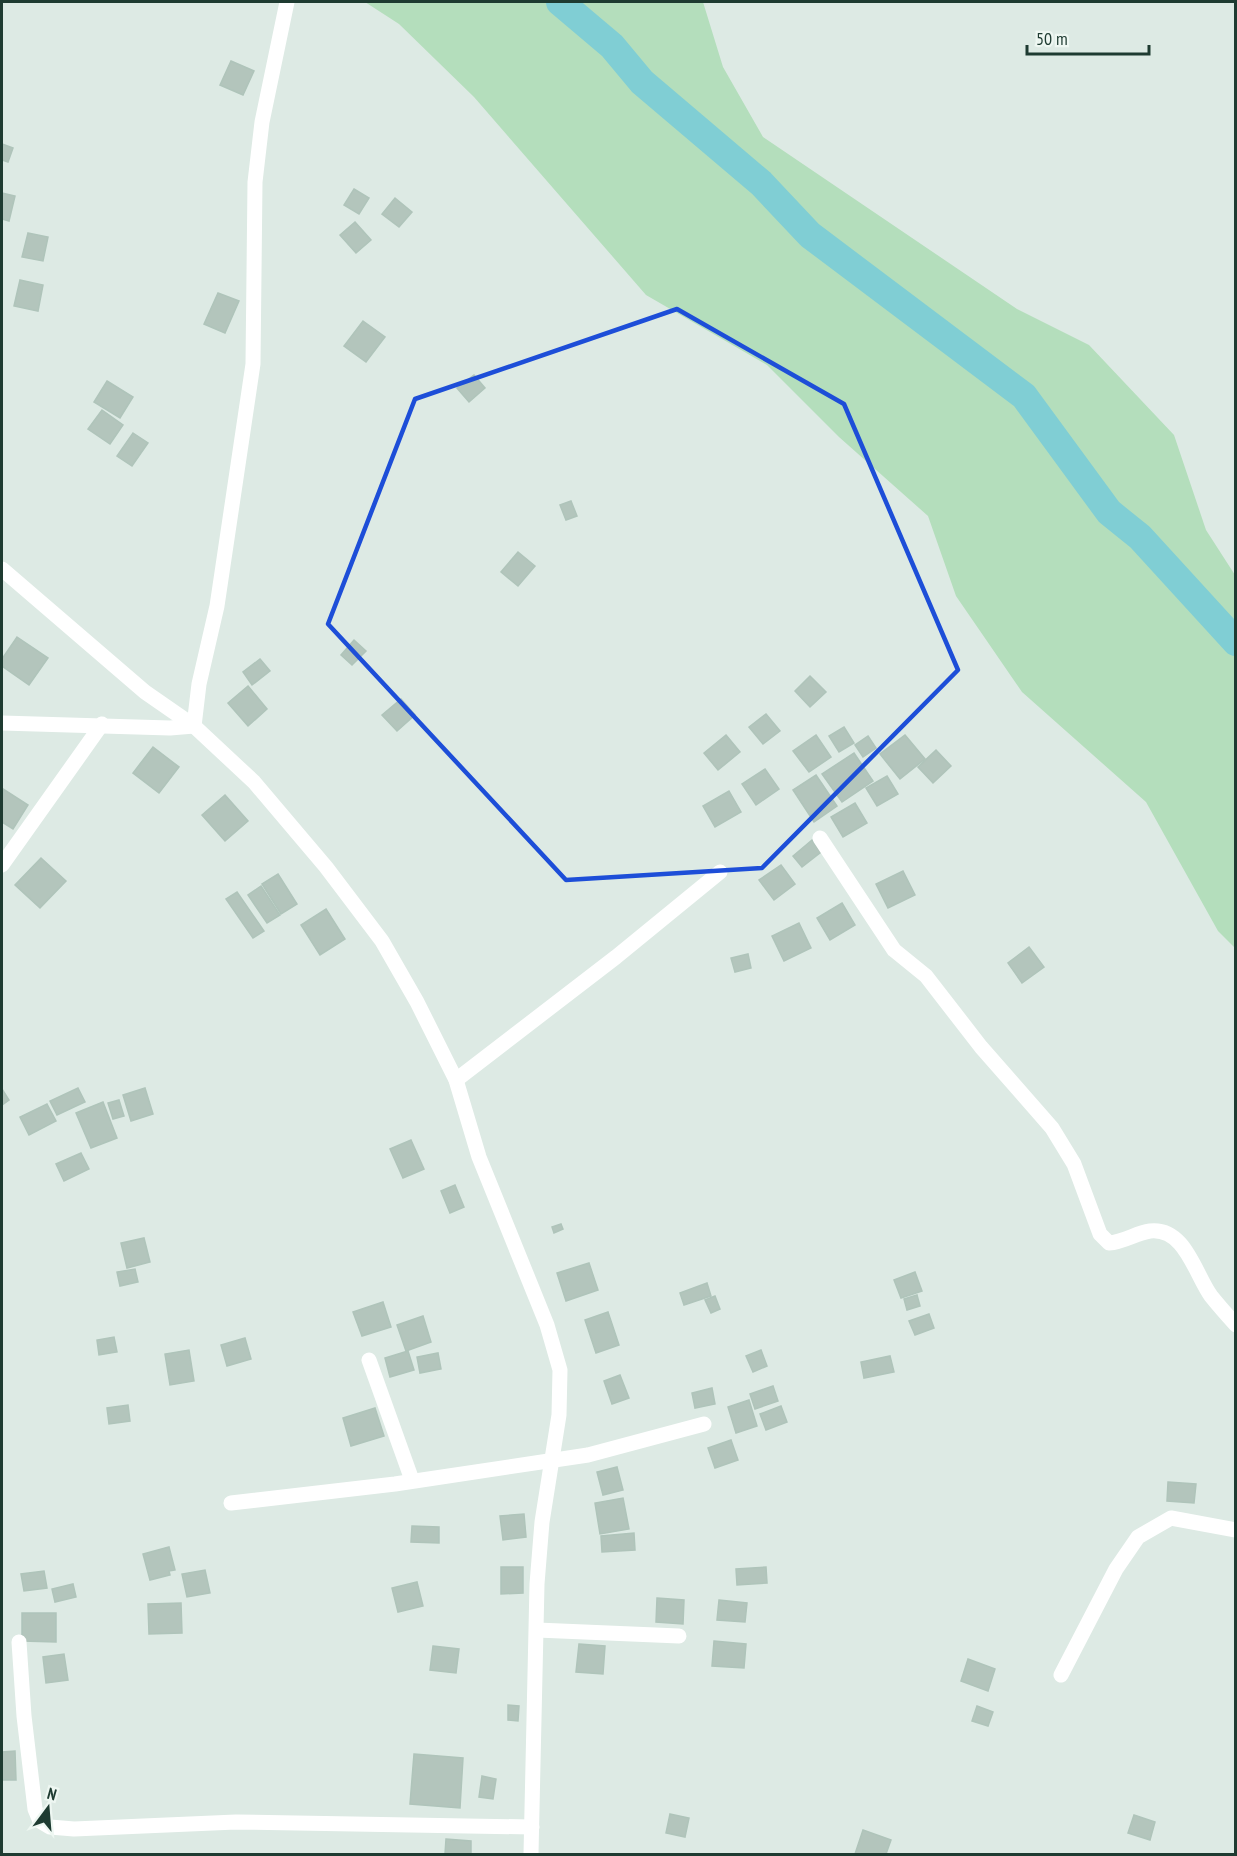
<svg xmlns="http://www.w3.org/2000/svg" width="1237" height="1856" font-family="'PT Sans Narrow',sans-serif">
<rect width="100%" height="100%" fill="#ddeae4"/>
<polygon fill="#b4debc" points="365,2 703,2 723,67 763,137 1017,309 1089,345 1174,435 1206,530 1235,575 1235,948 1218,931 1146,802 1022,692 956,596 928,516 839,437 767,365 646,295 474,97 399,24"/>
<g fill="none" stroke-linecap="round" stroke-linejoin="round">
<polyline stroke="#80ced4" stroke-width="28" points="560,2 612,46 642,82 761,183 810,235 1024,396 1109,512 1140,537 1236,642"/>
</g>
<g fill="#b3c5bc" stroke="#afc4ba" stroke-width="1.5">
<polygon points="231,61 254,71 243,95 220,85"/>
<polygon points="2,144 13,148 8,162 2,160"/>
<polygon points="354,189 369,198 359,214 344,205"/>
<polygon points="2,193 15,196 9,221 2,219"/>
<polygon points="395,198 412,212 399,227 382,214"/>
<polygon points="355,222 371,240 356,253 340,235"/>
<polygon points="28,233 48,237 43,261 22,257"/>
<polygon points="20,280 43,285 38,311 14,306"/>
<polygon points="218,293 239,301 225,333 204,324"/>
<polygon points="363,321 385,337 366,362 344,346"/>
<polygon points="474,375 485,388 469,402 457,388"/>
<polygon points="107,381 133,397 120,418 94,402"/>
<polygon points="102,410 123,425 110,444 88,429"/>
<polygon points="133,433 148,443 132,466 117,456"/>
<polygon points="571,501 577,516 566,520 560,505"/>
<polygon points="518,552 535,566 518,586 501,572"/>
<polygon points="17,637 48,658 29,685 2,666 2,659"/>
<polygon points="354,640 366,651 352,665 341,655"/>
<polygon points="260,659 270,671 252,685 243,672"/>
<polygon points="810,676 826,692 810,707 795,691"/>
<polygon points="248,686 267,709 248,726 228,703"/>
<polygon points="401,699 415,715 397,731 382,715"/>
<polygon points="766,714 780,731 763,744 749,727"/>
<polygon points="844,727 854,743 839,752 829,736"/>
<polygon points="726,735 740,752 718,770 704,753"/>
<polygon points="816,735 831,757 809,772 793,751"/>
<polygon points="905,735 925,759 900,779 880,754"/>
<polygon points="868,736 876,748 863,757 855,745"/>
<polygon points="153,747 179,767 159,793 133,773"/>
<polygon points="936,750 951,766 933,783 918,767"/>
<polygon points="854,753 873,781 842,802 822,774"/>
<polygon points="765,769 779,789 756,805 742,784"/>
<polygon points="816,775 837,806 814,822 793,790"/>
<polygon points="887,776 898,794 877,806 866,788"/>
<polygon points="3,789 28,805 13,829 2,822"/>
<polygon points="729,791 741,812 715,827 703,806"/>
<polygon points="225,795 248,821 225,841 202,815"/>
<polygon points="855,803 867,823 843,837 831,817"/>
<polygon points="812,840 821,852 802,867 793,856"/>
<polygon points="41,858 66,881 40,908 15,885"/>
<polygon points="781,865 795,884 774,900 759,880"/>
<polygon points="903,871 915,895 888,908 876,884"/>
<polygon points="278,874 297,904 281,914 262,884"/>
<polygon points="261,886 280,915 267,923 248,895"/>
<polygon points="237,892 264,931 253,938 226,899"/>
<polygon points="842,903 855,925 830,940 817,918"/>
<polygon points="326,909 345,939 320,955 301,925"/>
<polygon points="799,923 811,948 784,961 772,936"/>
<polygon points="1029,947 1044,967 1022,983 1008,963"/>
<polygon points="748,954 751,968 735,972 731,958"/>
<polygon points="78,1088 85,1102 57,1115 50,1101"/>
<polygon points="145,1088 153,1114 131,1121 123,1095"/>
<polygon points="2,1089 9,1100 2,1105"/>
<polygon points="119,1100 124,1116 113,1119 108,1103"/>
<polygon points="103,1102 117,1138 91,1148 76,1113"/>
<polygon points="47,1104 56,1121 29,1135 20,1117"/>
<polygon points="411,1140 424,1169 403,1178 390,1149"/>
<polygon points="81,1153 89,1169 64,1181 56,1164"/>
<polygon points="455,1185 464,1207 450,1213 441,1191"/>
<polygon points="561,1224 563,1229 554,1233 552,1227"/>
<polygon points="144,1238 150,1262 127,1268 121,1243"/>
<polygon points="589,1263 598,1290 566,1301 557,1273"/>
<polygon points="135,1269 138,1282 120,1286 117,1272"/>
<polygon points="915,1272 922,1291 901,1298 894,1280"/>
<polygon points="707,1283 711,1296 684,1305 680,1293"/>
<polygon points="917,1295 920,1306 907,1310 904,1299"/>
<polygon points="715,1296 720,1309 711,1313 705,1300"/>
<polygon points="383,1302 391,1327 362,1336 353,1312"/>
<polygon points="608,1312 619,1345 596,1353 585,1320"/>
<polygon points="929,1314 934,1328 915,1335 909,1321"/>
<polygon points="423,1316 431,1342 406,1351 397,1325"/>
<polygon points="114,1337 117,1352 99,1355 97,1340"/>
<polygon points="245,1338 251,1359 227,1366 221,1345"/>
<polygon points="189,1350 194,1381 170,1385 165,1354"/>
<polygon points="761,1350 767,1366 753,1372 746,1356"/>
<polygon points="408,1351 414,1370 390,1377 385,1358"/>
<polygon points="438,1353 441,1369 420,1373 417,1357"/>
<polygon points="890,1356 894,1372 864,1378 861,1362"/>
<polygon points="620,1375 629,1398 612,1404 604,1381"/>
<polygon points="773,1386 778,1401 755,1409 750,1394"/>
<polygon points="712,1388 715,1404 695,1408 692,1393"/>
<polygon points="749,1400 757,1426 736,1433 728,1407"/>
<polygon points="128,1405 130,1421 109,1424 107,1408"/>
<polygon points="781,1406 787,1422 766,1430 760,1414"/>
<polygon points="375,1408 384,1436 351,1446 343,1418"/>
<polygon points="731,1440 738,1460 715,1468 708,1448"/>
<polygon points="617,1467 623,1490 603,1495 597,1472"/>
<polygon points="1168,1482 1196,1484 1194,1503 1167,1501"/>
<polygon points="623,1498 629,1529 600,1534 595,1503"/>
<polygon points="524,1514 526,1537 503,1540 500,1516"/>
<polygon points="412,1526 439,1527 439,1543 411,1542"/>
<polygon points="634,1533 635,1550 602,1552 601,1536"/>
<polygon points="169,1547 175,1570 169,1571 170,1575 150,1580 143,1554"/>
<polygon points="501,1567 523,1567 523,1593 501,1594"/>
<polygon points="766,1567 767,1583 737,1585 736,1569"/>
<polygon points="205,1570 210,1593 187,1597 182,1574"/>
<polygon points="44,1571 47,1588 24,1591 21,1574"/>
<polygon points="417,1582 423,1606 398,1612 392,1588"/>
<polygon points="73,1584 76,1597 55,1602 52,1589"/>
<polygon points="657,1598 684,1600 683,1624 656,1622"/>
<polygon points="719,1600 747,1603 745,1622 717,1620"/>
<polygon points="181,1603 182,1633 149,1634 148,1604"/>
<polygon points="22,1613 56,1613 56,1642 22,1641"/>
<polygon points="714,1641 746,1644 744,1668 712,1666"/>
<polygon points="579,1644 605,1646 603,1674 576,1672"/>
<polygon points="433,1646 459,1649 456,1673 430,1670"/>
<polygon points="64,1654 68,1680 46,1683 43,1657"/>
<polygon points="968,1659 995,1669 988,1691 961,1681"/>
<polygon points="508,1705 519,1706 518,1721 508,1720"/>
<polygon points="977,1706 993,1712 988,1726 972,1721"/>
<polygon points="15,1751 16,1780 2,1780 2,1752"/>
<polygon points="414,1754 463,1758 460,1808 410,1804"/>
<polygon points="482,1776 496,1779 493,1799 479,1797"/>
<polygon points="670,1814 689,1818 685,1837 666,1833"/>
<polygon points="1134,1815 1155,1822 1150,1840 1128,1833"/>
<polygon points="863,1830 891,1840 886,1854 855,1854"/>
<polygon points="446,1839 471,1841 471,1854 445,1854"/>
</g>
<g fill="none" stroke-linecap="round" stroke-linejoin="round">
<g stroke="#fff" stroke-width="15">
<polyline points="2,569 145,692 194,726 254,782 326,867 382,941 417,1002 456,1080 479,1157 547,1325 560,1370 559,1415 542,1522 537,1584 531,1854"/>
<polyline points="2,723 170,728 194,726"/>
<polyline points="194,726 199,684 217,606 253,364 255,182 262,122 287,2"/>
<path d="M820,838L894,950L926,976L981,1047L1052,1128L1074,1164L1100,1234L1109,1243C1124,1242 1136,1233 1150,1231C1185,1227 1195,1274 1211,1296C1219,1306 1227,1315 1236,1325"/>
<polyline points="2,865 102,724"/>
<polyline points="456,1080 616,957 720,872"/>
<polyline points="369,1360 412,1480"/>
<polyline points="231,1503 395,1484 588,1455 704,1424"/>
<polyline points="537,1630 679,1636"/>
<polyline points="19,1642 24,1716 35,1809 40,1821 50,1827 74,1829 236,1822 532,1827"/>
<polyline points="1061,1675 1116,1569 1138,1537 1171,1518 1236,1530"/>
</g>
</g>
<path fill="none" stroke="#1d4ed8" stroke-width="4.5" stroke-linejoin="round" d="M677,309L844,404L958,670L762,868L566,880L328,624L415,399Z"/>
<rect width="1237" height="1856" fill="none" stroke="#1e3b31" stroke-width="6"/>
<g transform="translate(48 1808) rotate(16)" stroke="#eef7f2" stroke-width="4.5" paint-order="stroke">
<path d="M0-4.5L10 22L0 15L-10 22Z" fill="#1e3b31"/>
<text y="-9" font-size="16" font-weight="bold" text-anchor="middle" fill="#1e3b31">N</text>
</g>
<path d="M1027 45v9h122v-9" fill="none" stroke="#1e3b31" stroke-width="3"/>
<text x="1036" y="45" font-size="18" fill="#1e3b31" stroke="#eef7f2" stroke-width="4.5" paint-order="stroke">50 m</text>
</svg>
